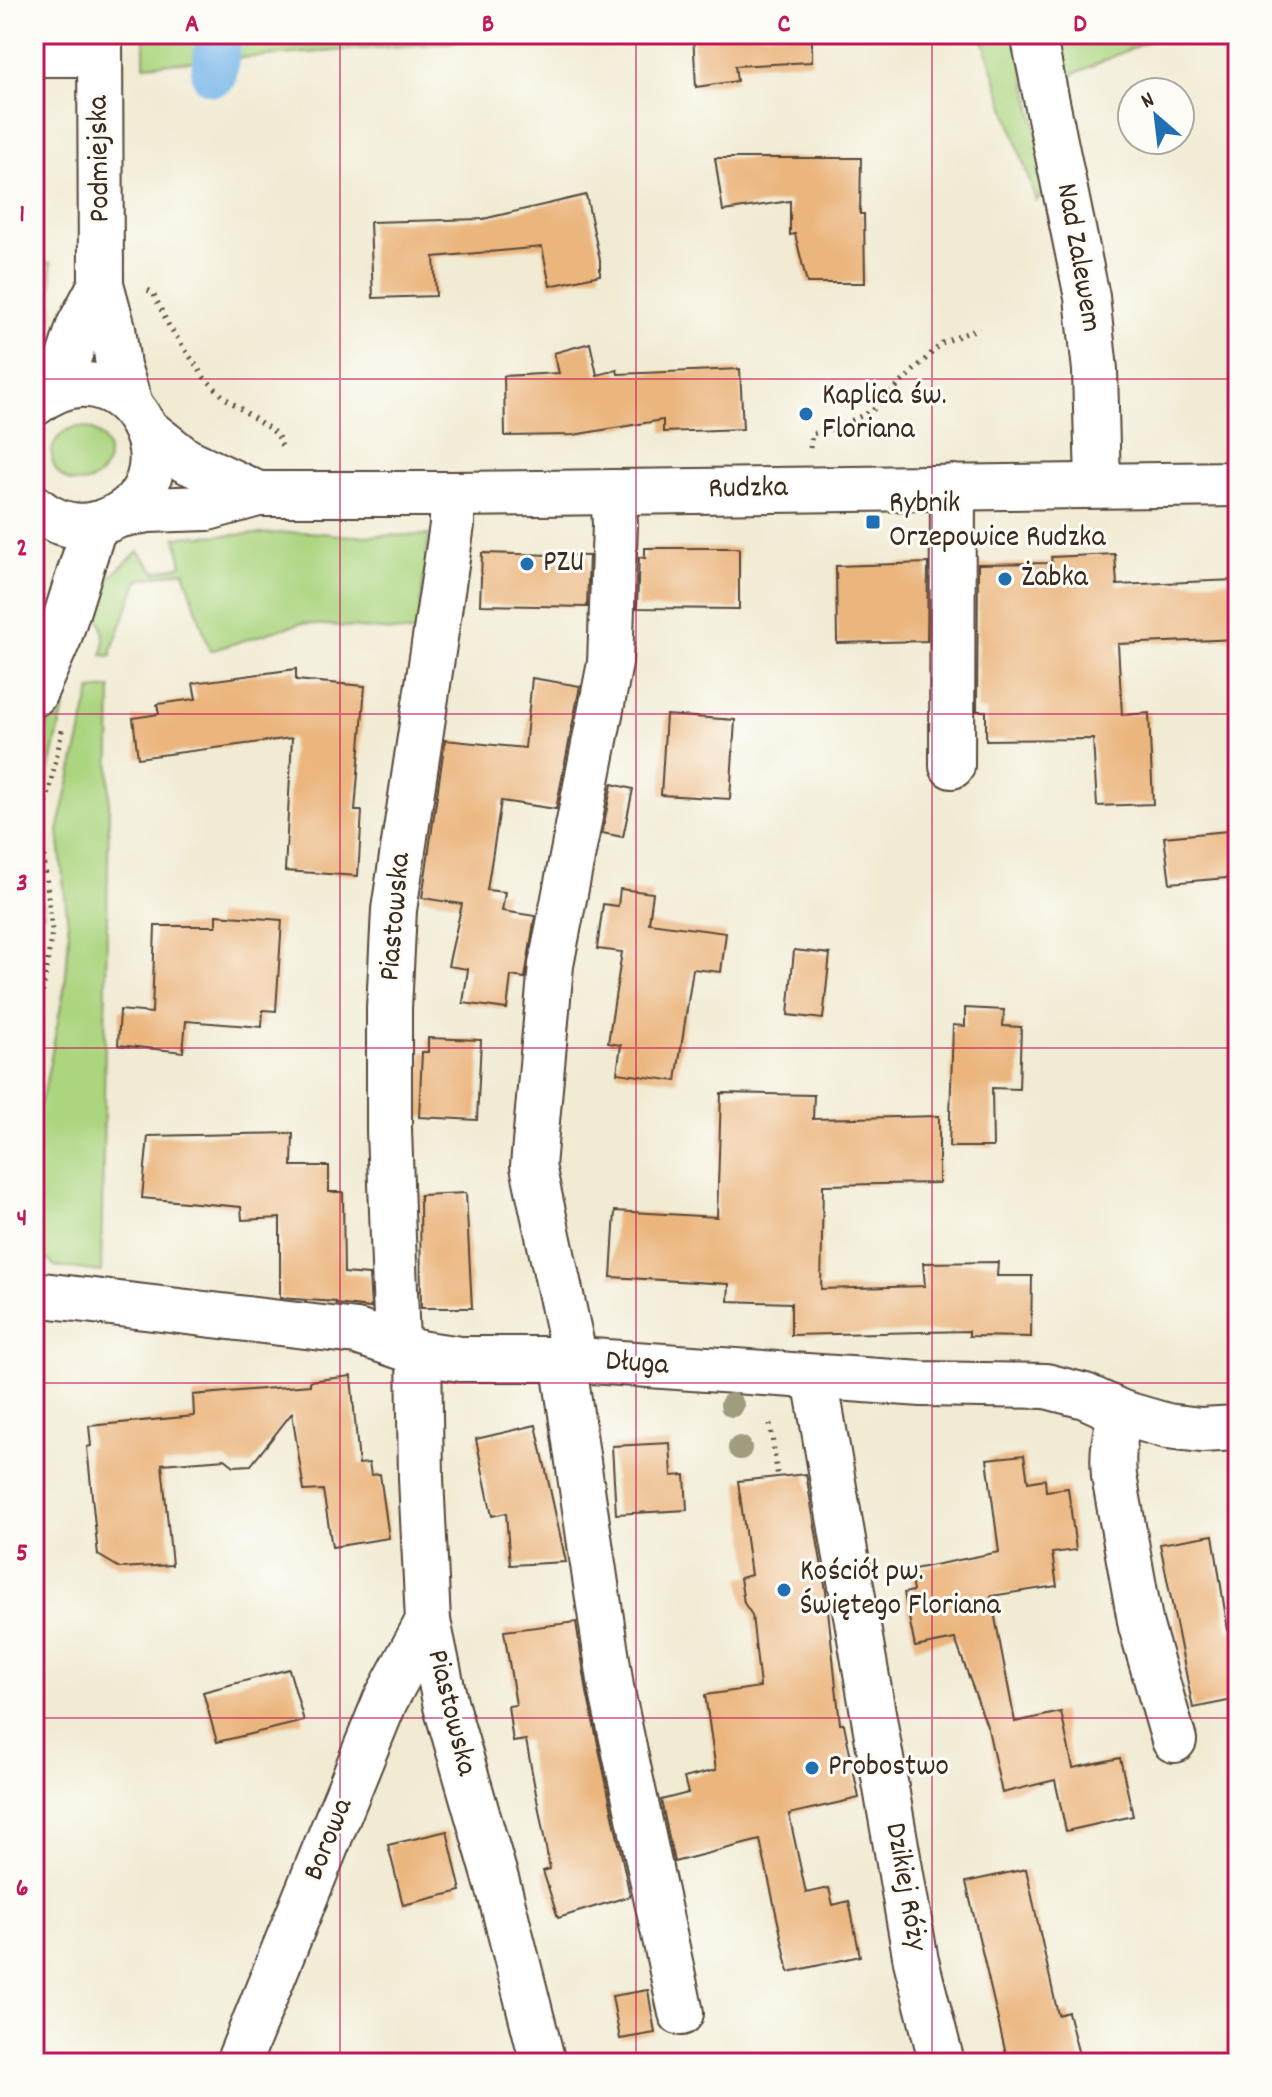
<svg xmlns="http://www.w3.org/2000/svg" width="1272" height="2097" font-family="Dekko,sans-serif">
<rect width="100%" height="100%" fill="#fdfcf7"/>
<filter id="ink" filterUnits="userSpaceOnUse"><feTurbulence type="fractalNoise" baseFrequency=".0125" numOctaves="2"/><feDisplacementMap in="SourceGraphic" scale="16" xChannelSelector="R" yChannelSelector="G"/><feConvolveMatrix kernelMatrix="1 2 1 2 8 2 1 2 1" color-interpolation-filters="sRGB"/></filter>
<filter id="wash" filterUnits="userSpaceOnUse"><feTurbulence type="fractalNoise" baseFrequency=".006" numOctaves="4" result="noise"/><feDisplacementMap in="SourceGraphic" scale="32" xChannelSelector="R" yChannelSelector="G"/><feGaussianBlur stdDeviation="1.8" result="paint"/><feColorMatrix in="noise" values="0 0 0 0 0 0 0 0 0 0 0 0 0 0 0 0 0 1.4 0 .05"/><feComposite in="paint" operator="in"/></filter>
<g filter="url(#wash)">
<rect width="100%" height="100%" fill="#f1ebd3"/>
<g fill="#acd580" stroke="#74804f" stroke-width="2">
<polygon points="144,34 487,34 472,41 144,65"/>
<polygon points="981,34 1016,34 1049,188 1036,201"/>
<polygon points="1051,34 1164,34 1060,80"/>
<path d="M34,260L51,263C52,303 59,322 34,355Z"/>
<circle cx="80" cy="455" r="28"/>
<path d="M309,532L353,536L429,535L417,633L301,623L210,651L184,571L138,580L112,649V656L102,655C109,631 96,620 97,599C98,585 128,561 138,551L156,572L182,565L176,537Z"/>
<polygon points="71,678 34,836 34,777 59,683"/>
<polygon points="111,688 101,1272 55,1266 34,1249 34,1125 46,1082 65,985 69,934 58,831 91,690"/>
<polygon points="34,845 44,914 34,914"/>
</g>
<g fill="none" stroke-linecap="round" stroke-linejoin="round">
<polyline stroke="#75b5e8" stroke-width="46" points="214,73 219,34"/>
</g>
<g id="blocks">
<g fill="#ebb57e">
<polygon points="693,34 812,34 812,62 735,66 737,81 696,87"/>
<polygon points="715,158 861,158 860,214 864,214 865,283 807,283 795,234 790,235 790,201 723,211"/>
<polygon points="586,195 600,260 600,275 550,286 542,247 434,257 436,296 373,298 370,222 483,219"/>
<polygon points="590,343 597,375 617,370 618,374 740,369 743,429 663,432 663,420 573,435 505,436 504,376 559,373 554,353"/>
<polygon points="645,548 739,548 739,609 637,608 639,557 645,558"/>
<polygon points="482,553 589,556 587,607 480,605"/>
<polygon points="1115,554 1117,585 1235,580 1238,639 1118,644 1122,715 1149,713 1153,804 1097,806 1093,739 986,740 986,711 977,711 978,564 1052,563 1051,557"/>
<polygon points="928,563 927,641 837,643 836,566"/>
<polygon points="296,669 296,680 365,686 355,811 362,811 358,876 285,871 292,738 138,758 133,718 159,714 157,704 196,699 193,683"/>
<polygon points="532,678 580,686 556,809 501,801 487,890 505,892 502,911 535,916 525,978 511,976 507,1009 463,1003 468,969 448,966 462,904 422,898 445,740 525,748"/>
<polygon points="666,715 735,720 730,799 661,795"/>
<polygon points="612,784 633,789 623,837 602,833"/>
<polygon points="1238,830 1238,877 1170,883 1164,837"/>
<polygon points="620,889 653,893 649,923 726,933 721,972 693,969 676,1081 617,1073 621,1045 608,1043 622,952 597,949 603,904 618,906"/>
<polygon points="216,915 282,920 276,1011 263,1010 262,1027 186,1021 183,1052 118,1045 120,1010 152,1013 155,926 216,926"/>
<polygon points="794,950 830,954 823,1019 788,1015"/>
<polygon points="965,1008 1004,1010 1003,1026 1021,1027 1019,1089 992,1088 993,1147 949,1147 953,1025 965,1026"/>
<polygon points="428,1038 481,1040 477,1120 419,1117 422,1052 428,1052"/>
<polygon points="721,1093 814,1095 813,1119 939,1116 939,1183 823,1185 821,1289 925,1286 923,1263 998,1262 997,1276 1032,1276 1031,1337 969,1336 969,1331 791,1335 791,1303 728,1301 729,1284 611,1277 615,1211 717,1217"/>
<polygon points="293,1133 292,1166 329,1166 329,1192 343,1192 344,1273 369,1275 371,1308 336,1304 336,1302 280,1298 280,1218 242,1220 241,1207 142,1198 148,1136"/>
<polygon points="466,1193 472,1308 421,1308 420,1195"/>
<polygon points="351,1376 359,1464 369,1463 371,1475 380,1474 389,1538 332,1547 323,1490 304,1491 292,1413 251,1465 234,1466 225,1459 162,1464 172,1565 120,1568 98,1555 87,1447 91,1446 89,1426 194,1416 193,1395 310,1385 310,1381"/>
<polygon points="536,1425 566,1562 510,1565 506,1513 492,1516 476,1439"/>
<polygon points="670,1443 672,1476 685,1475 687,1510 616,1514 612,1446"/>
<polygon points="1024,1455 1028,1482 1045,1479 1046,1491 1068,1488 1076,1550 1052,1553 1057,1586 991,1596 1015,1722 1061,1712 1073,1768 1120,1758 1133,1816 1066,1831 1055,1780 1002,1793 988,1729 955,1639 915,1647 904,1593 913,1591 909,1570 999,1552 987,1459"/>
<polygon points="806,1474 826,1591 840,1724 844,1724 859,1798 789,1814 806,1893 829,1888 833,1905 849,1901 860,1956 789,1972 760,1840 674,1862 661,1800 688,1793 684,1778 716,1770 705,1695 760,1687 752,1615 744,1603 740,1578 751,1575 738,1481"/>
<polygon points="1213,1535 1228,1631 1238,1630 1238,1699 1193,1708 1160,1544"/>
<polygon points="576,1622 587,1692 630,1896 558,1918 543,1871 550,1869 526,1740 513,1742 508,1706 516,1705 504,1631"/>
<polygon points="289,1669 304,1721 217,1742 203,1692"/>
<polygon points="447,1831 461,1891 403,1905 388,1845"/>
<polygon points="1026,1869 1058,2015 1068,2012 1081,2063 1008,2063 966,1882"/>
<polygon points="648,1990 655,2033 620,2039 612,1996"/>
</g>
</g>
</g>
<g filter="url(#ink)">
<use href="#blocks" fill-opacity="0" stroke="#564739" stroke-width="2"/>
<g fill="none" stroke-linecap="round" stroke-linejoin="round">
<g stroke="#564739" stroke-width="48">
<g id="minor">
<polyline points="100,34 101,284 113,328 118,366 130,404"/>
<polyline points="1033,34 1087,297 1095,370 1098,485"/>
<polyline points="34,54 100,54"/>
<polyline points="48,394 68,360 79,326 101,284"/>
<polyline points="952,766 953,487"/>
<polyline points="34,1294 357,1332 419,1353 461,1359 563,1359 922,1384 1046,1386 1085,1396 1122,1413 1167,1426 1201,1430 1238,1428"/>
<polyline points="397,1344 389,1130 389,1008 394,910 452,525 452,494"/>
<polyline points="419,1353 421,1478 428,1621 446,1706 500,1893 543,2063"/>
<polyline points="563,1359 611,1687 681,2013"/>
<polyline points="575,1360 533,1166 551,965 610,663 615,524 613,492"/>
<polyline points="815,1378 916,1961 942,2063"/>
<path d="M1122,1413C1114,1435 1112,1453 1114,1476L1141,1626L1174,1740"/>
<polyline points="238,2063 385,1701 428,1621"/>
</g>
</g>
<g stroke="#564739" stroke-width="48">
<g id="major">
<path d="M34,404C125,331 207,486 103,522C78,531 53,523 34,507"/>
<polyline points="147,430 185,460 258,494"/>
<polyline points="119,515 148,510 208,508 258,494 452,494 1238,484"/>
<polyline points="34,694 59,638 95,524"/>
</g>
</g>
<g stroke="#564739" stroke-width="5" stroke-dasharray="2 6" stroke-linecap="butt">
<polyline points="148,290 153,293 169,326 204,377 225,398 277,434 283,449"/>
<polyline points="810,448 812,434 835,428 872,411 942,343 979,328"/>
<polyline points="34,1048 52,932 41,829 63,726"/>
<polyline points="770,1424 778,1478"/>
</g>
<use href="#minor" stroke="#fff" stroke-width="44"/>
<use href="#major" stroke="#fff" stroke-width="44"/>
</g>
<g fill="#a09d7f">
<circle cx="732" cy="1405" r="12"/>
<circle cx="740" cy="1448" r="12"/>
</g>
</g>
<path fill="none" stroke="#c2185b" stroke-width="2" stroke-opacity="0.55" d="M340,34V2063M636,34V2063M932,34V2063M34,379H1238M34,714H1238M34,1048H1238M34,1383H1238M34,1718H1238"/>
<g fill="#1f6fb2" stroke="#fdfcf7" stroke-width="3">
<circle cx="806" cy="414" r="8"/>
<rect x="865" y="514" width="16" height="16" rx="4"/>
<circle cx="527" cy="564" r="8"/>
<circle cx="1005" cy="579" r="8"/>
<circle cx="784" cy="1590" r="8"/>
<circle cx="812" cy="1768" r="8"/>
</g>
<g text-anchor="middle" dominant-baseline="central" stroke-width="6" stroke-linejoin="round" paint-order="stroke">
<g font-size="30" fill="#3b2a1e" stroke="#fdfcf7">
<text transform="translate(101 159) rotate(-91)">Podmiejska</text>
<text transform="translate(1077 258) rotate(80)">Nad Zalewem</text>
<text transform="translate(748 490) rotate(-1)">Rudzka</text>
<text transform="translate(397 917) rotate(-85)">Piastowska</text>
<text transform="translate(637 1365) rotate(4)">Długa</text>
<text transform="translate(450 1713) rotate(76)">Piastowska</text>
<text transform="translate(330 1840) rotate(-68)">Borowa</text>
<text transform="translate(904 1887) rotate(80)">Dzikiej Róży</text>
</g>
<g font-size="30" fill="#3b2a1e" stroke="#fdfcf7" text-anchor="start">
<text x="822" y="397">Kaplica św.<tspan x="822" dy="34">Floriana</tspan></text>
<text x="889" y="505">Rybnik<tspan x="889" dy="34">Orzepowice Rudzka</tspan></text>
<text x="543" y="564">PZU</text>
<text x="1021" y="579">Żabka</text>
<text x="800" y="1573">Kościół pw.<tspan x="800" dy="34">Świętego Floriana</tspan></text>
<text x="828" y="1768">Probostwo</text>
</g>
</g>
<rect width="1272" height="2097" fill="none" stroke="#fdfcf7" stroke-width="88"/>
<g transform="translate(1156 116) rotate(332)"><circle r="38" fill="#fdfcf7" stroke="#afa8a0" stroke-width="2"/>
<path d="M0-6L14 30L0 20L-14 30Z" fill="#1f6fb2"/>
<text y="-12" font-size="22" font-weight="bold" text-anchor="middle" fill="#3b2a1e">N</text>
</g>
<rect x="44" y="44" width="1184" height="2009" fill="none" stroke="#c2185b" stroke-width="3"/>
<g font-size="26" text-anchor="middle" font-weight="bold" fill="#c2185b">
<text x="192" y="31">A</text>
<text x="488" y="31">B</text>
<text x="784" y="31">C</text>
<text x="1080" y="31">D</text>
<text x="22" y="221">1</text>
<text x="22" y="555">2</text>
<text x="22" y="890">3</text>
<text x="22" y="1225">4</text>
<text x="22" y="1560">5</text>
<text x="22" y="1895">6</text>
</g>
</svg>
